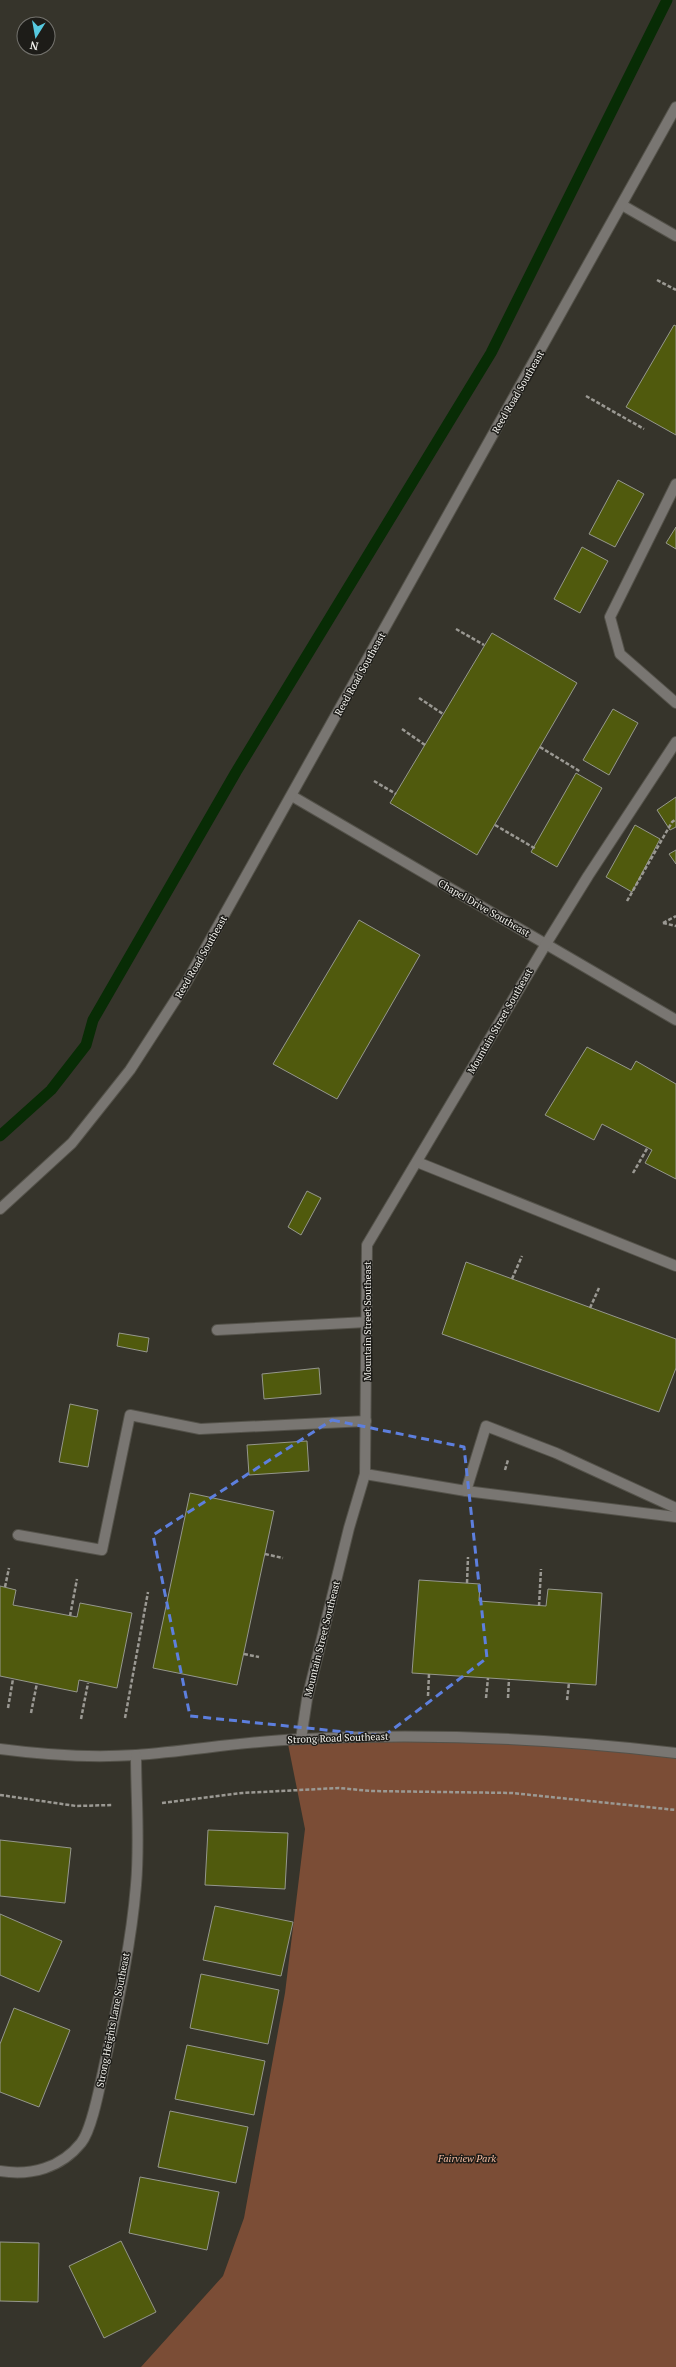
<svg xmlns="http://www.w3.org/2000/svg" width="676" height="2367" font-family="'PT Serif',serif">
<rect width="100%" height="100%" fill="#36342b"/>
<polygon fill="#7b4d36" points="369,1736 676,1753 676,2367 141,2367 223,2276 244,2218 285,1993 305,1829 287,1739"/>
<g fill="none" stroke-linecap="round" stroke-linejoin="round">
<polyline stroke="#082c05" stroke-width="11" points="0,1136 51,1090 86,1045 93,1020 236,772 491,353 667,0"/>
</g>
<g fill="#505a0d" stroke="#95978d">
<polygon points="674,325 676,326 676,435 626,407"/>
<polygon points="618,480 644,494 615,547 589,534"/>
<polygon points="676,527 676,549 666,543"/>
<polygon points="582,547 608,561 580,613 554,599"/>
<polygon points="492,633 577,683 477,855 390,803"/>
<polygon points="613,709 638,723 609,775 583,760"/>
<polygon points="576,773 602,788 557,867 531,852"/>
<polygon points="676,797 676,827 670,830 657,810"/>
<polygon points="635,825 660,839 632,892 606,877"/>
<polygon points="676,850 676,864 669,854"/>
<polygon points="359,920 420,955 337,1099 273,1064"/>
<polygon points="587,1047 631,1070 636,1061 676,1084 676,1179 645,1163 652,1150 602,1124 594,1140 545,1115"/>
<polygon points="307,1191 321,1198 301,1235 288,1227"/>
<polygon points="466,1262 676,1339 676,1368 659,1412 442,1334"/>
<polygon points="119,1333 149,1338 147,1352 117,1346"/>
<polygon points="319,1368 321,1394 264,1399 262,1374"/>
<polygon points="70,1404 98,1410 88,1467 59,1462"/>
<polygon points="307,1441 309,1471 249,1475 247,1445"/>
<polygon points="190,1493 274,1511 237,1685 153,1668"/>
<polygon points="419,1580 480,1584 479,1601 546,1606 548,1589 602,1593 596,1685 412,1673"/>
<polygon points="0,1586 16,1590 13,1605 77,1617 80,1603 132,1613 117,1688 79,1680 77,1692 0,1676"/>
<polygon points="208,1830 288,1833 285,1889 205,1885"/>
<polygon points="0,1840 71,1848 65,1903 0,1896"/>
<polygon points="215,1906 293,1922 281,1976 203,1960"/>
<polygon points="0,1914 62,1941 39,1992 0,1975"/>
<polygon points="201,1974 279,1990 268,2044 190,2028"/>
<polygon points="14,2008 70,2030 39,2107 0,2092 0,2044"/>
<polygon points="187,2045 265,2061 254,2115 175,2099"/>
<polygon points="170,2111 248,2127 236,2183 158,2167"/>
<polygon points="140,2177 219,2192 207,2250 129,2233"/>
<polygon points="121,2241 156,2312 104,2338 69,2266"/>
<polygon points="0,2242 39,2243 38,2302 0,2301"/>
</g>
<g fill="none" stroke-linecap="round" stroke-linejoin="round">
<g stroke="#54524a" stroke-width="12">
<g id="minor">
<polyline points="622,205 676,236"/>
<polyline points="676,484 610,617 620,654 676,703"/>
<polyline points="292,796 676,1020"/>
<polyline points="417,1162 676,1266"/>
<polyline points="0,1209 72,1143 130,1070 185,985 676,107"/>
<polyline points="217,1330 367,1322"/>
<polyline points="365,1474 466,1491 676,1517"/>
<polyline points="466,1491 486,1426 556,1453 676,1508"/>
<polyline points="18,1535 102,1550 130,1415 200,1429 366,1421"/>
<polyline points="301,1739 307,1699 349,1528 365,1474 367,1245 546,944 588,876 676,742"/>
<path d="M0,1749C45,1755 90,1758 136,1755C191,1751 246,1741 302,1739C428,1733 551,1738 676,1753"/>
<path d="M0,2171C31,2176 61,2168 81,2143C92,2130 100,2085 104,2067C117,2007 131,1947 136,1885C140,1842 136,1798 136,1755"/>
</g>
</g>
<g stroke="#9b9993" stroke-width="2.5" stroke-dasharray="4 2" stroke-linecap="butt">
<polyline points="657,280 676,290"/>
<polyline points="586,396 644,429"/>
<polyline points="456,629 484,645"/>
<polyline points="419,698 443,714"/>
<polyline points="402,729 425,745"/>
<polyline points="540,747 581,772"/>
<polyline points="374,781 396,794"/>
<polyline points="495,825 536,849"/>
<polyline points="627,901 672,822 676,819"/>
<polyline points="663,923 676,916"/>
<polyline points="663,923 676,926"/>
<polyline points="633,1173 648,1147"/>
<polyline points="512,1279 522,1256"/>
<polyline points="590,1308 599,1288"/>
<polyline points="505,1470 508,1460"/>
<polyline points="265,1554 283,1558"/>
<polyline points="467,1583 468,1557"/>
<polyline points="5,1587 9,1568"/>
<polyline points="539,1606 541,1569"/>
<polyline points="70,1616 77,1579"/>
<polyline points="244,1654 259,1657"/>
<polyline points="428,1696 429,1674"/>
<polyline points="486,1698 488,1678"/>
<polyline points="508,1698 509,1679"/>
<polyline points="567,1700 569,1683"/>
<polyline points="8,1708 13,1679"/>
<polyline points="31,1713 37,1683"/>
<polyline points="125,1718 148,1592"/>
<polyline points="81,1719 88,1683"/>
<polyline points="0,1795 76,1806 113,1805"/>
<polyline points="162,1803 242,1793 339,1788 371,1791 512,1793 676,1810"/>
</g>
<use href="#minor" stroke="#797672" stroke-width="10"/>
</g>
<path fill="none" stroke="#5d7fde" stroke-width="3" stroke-dasharray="8 5" stroke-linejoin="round" d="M332,1420L464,1447L487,1658L384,1736L190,1716L153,1535Z"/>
<g text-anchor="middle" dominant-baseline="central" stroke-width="3" stroke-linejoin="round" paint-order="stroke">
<g font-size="10" fill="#f3f2ed" stroke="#1d1c18">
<text transform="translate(518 392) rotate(-60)">Reed Road Southeast</text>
<text transform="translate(360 674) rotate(-61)">Reed Road Southeast</text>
<text transform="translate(484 908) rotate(30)">Chapel Drive Southeast</text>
<text transform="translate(201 957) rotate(-60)">Reed Road Southeast</text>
<text transform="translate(500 1021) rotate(-60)">Mountain Street Southeast</text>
<text transform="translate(367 1321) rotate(-90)">Mountain Street Southeast</text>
<text transform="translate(322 1639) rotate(-76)">Mountain Street Southeast</text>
<text transform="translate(338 1738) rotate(-2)">Strong Road Southeast</text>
<text transform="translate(113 2020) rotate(-79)">Strong Heights Lane Southeast</text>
</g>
<g font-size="10" font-style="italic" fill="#f4bba0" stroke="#1d1c18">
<text x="467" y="2158">Fairview Park</text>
</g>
</g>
<g transform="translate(36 36) rotate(191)"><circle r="19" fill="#1d1c18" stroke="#73726d"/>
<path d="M0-3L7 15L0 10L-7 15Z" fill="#56c9e0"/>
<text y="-6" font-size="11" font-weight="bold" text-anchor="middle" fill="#f3f2ed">N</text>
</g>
</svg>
